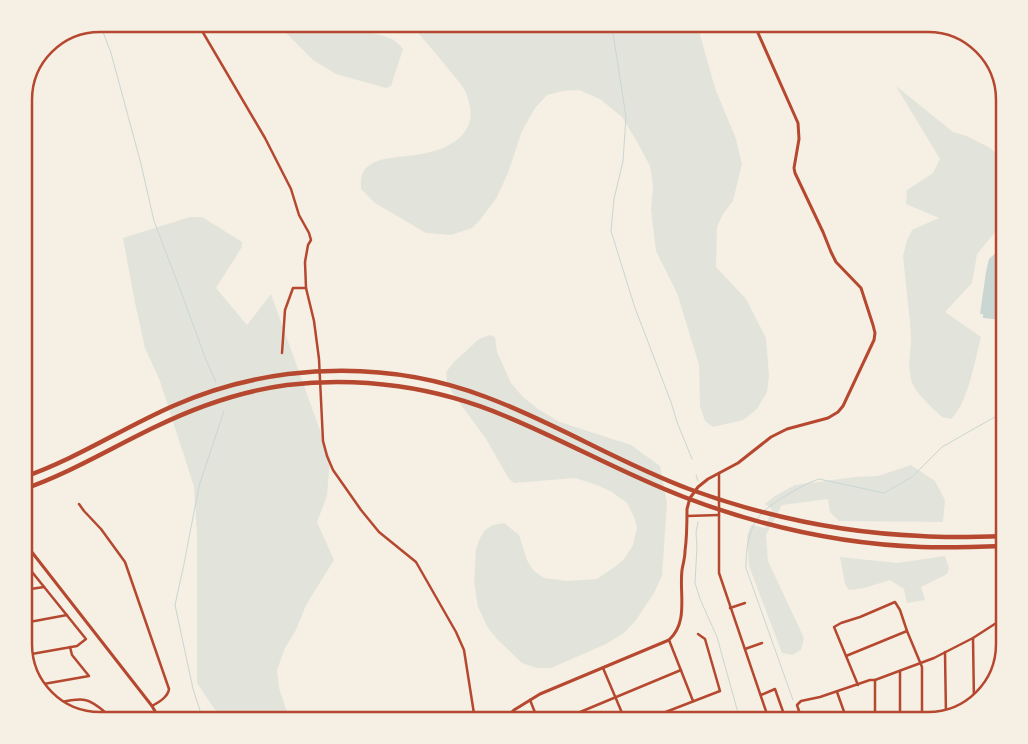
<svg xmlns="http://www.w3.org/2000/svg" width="1028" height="744" font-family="'DejaVu Sans',sans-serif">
<rect width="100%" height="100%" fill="#f6efe4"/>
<g fill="#e2e4dc">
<path d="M277,24H353C362,32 375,33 387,37C394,39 399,44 403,49L391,86L386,88L336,74L313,60Z"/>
<path d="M410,24H494L500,30L512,31L516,24H697L715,88L736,139L742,164L733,201L723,214L717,227L716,267L746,299L766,338L769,376L767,392L757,409L743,420L713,427L705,421L700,407L699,365L677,293L656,251L651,210L653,186L650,166L636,140L622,117L600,99L579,90L563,91L547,95L535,108L522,131L508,173L497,197L480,220L472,228L451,235L426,233L375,203L361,189C361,182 360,174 366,168C380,155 403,158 421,154C447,150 478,135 469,103C468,99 467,93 464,89C460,83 455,77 450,71C437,55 424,39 410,24Z"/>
<path d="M896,86L953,132L967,136L990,148L1004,160V232L996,231L977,254L972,283L945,312L981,337C975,359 968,404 951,419L942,417L926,402L915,389L911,380L909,366L911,341L910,322L903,256L907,240L912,230L939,218L906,204L907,190L933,173L940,159Z"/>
<polygon points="190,217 202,217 242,242 242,247 216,288 247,325 271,294 330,458 327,496 317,522 334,560 306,605 296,630 285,648 277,670 279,688 286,709 293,720 222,720 197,683 197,534 194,487 160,381 145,348 135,303 123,238"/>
<polygon points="490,335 495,337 497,352 511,383 523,397 538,409 560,422 631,445 660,466 667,503 662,576 654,593 636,620 624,633 606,644 551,668 537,668 522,663 497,639 488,628 478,607 474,582 476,549 480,538 485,530 493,525 504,523 519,535 527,560 533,570 544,578 568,581 597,579 616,566 624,559 633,545 637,528 634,517 627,503 612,492 597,485 575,478 514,483 509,479 486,439 456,398 447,384 446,372 454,362 479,339"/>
<polygon points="911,465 935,481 945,500 943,522 839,521 830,512 828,499 782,505 766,535 768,561 804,638 801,650 792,655 782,653 749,566 747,536 751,525 765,528 772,509 765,504 775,496 795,485 855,477 878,476"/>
<polygon points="945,556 949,568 947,574 921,587 925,600 907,603 904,589 890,580 864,588 849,590 845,584 840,557 897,563"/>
</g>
<polygon fill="#c9d6d2" points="1001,248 1004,248 1004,320 983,318 983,314 980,314 986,272 989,259"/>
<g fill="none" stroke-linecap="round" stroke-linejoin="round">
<g stroke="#c9d6d2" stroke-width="1">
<polyline points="100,24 111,53 141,164 154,221 183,297 206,360 216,382"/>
<polyline points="610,24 613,33 626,117 623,161 614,199 611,231 635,308 671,402 677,422 692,459"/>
<polyline points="696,475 698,481"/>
<path d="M765,510C776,501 805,483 819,479L884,493L912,477L942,447L1000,414L1004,401"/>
<path d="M762,513C748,528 746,549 746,568L793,700"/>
<polyline points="698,522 696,533 697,546 695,583 700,599 717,637 740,720"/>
<polyline points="203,720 193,689 175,605 184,564 199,486 224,411"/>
</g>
<g stroke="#b5482f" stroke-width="2.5">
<polyline points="198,24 265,138 291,189 299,215 309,233 311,240 308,245 305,262 306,288 314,321 319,359 323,441 327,456 333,470 361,510 379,532 416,562 456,632 464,650 475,720"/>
<polyline points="282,353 285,310 293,288 306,288"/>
<polyline points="719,473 719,573 769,720"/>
<path d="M79,504L84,511L101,529L125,562L169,689C168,697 159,702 152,706"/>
<polyline points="687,516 719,515"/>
<polyline points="24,562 86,639 77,646 26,655"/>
<polyline points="24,590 44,587"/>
<polyline points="730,608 745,603"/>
<polyline points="24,623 67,615"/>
<polyline points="973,638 974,702"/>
<polyline points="669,640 693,701"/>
<polyline points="1004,644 1004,618"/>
<polyline points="745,649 762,643"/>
<polyline points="945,652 946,716"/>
<polyline points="846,656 907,631 922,667 922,720"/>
<polyline points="603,668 625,720"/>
<polyline points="38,685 89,676 72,655 70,647"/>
<polyline points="858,685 834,627 841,623 860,617 895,602 900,610 907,631"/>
<polyline points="837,692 847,720"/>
<polyline points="761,695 775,689 786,720"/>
<polyline points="530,700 538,720"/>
<path d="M54,704C63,702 76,698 85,700C96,702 106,714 115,720"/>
<polyline points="753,717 766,712"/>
<polyline points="98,720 103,711"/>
<polyline points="561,720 681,670"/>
<polyline points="645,720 720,691 705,639 698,634"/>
<polyline points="792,720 801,717"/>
<polyline points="802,720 797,705 801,701 820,697 870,680 875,680 934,658 973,638 1004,618"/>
<polyline points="875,720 875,680"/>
<polyline points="900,720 900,671"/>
</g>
<g stroke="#b5482f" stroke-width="3">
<polyline points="24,542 152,706 160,720"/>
<path d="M503,720L514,710L540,694L669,640C689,622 679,593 682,570C683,564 685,558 685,551C687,537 687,523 687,509L690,498L698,487L708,479L738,463L771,437L787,429L828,418L838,412L843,406L874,340L875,333L873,325L861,288L836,262L831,252L823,232L795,173L794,168L799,139L798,123L754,24"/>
</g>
<g stroke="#b5482f" stroke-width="4.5">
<path d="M24,477C76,459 123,428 173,406C209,390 249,379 288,374C355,366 423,373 486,397C556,423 619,463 689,489C763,516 842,533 921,536C949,538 977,537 1004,536"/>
<path d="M24,489C70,473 111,448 155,427C196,407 242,391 287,385C361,376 437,387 505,416C566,441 623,474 684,497C760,526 841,544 921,547C949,548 977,547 1004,546"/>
</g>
</g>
<path d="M0 0H1028V744H0ZM100 32H928A68 68 0 0 1 996 100V644A68 68 0 0 1 928 712H100A68 68 0 0 1 32 644V100A68 68 0 0 1 100 32Z" fill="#f6efe4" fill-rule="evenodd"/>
<path fill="none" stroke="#b5482f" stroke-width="2.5" d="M100 32H928A68 68 0 0 1 996 100V644A68 68 0 0 1 928 712H100A68 68 0 0 1 32 644V100A68 68 0 0 1 100 32Z"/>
</svg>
